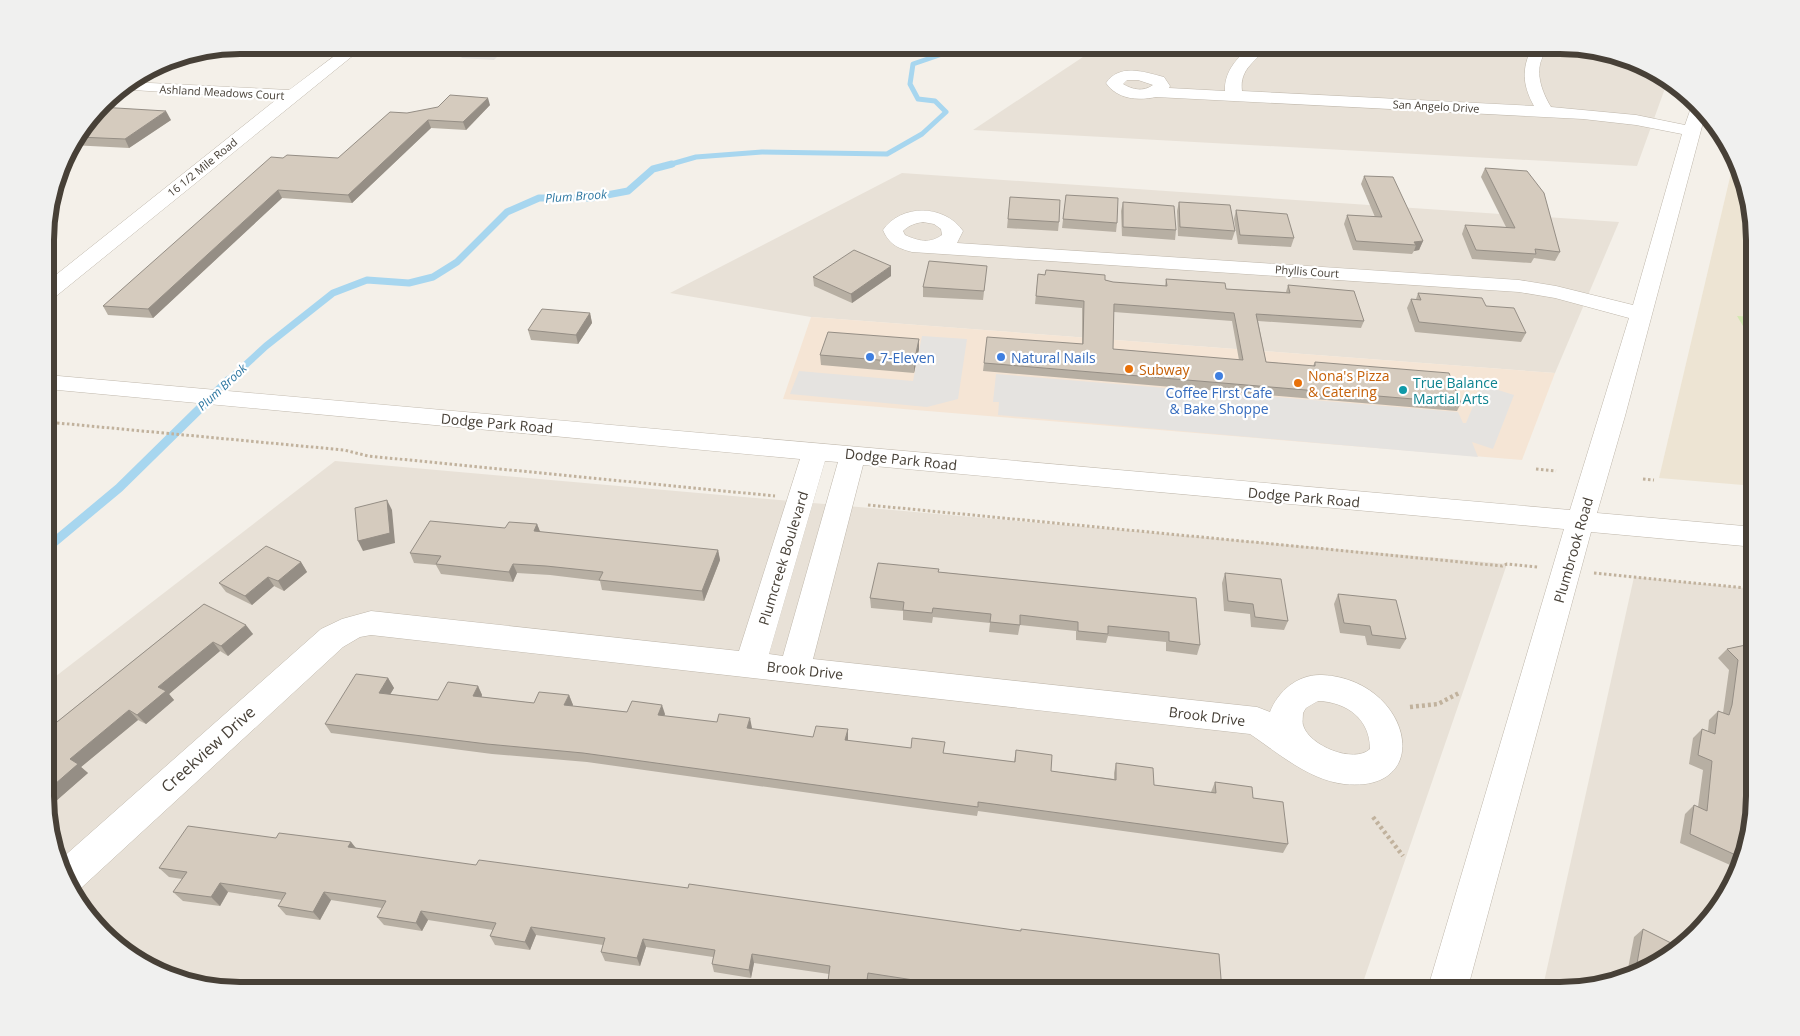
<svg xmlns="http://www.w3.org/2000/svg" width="1800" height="1036" font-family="'Open Sans',sans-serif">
<rect width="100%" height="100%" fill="#f4f0e9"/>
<g fill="#e8e1d7">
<polygon points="1101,45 1561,45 1611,52 1658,71 1668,80 1637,166 973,130"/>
<polygon points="902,173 1619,222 1555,373 811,317 670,293"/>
<polygon points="335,461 1507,564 1360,991 239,991 189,984 142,965 78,905 47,822 47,683"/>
<polygon points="1634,577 1755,589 1755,809 1729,894 1668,958 1623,981 1573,991 1542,991"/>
</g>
<polygon fill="#f5e5d5" points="811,317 1555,373 1522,460 783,399"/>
<polygon fill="#ede4d3" points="1735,156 1745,177 1755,226 1755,486 1659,478"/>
<polygon fill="#d3e7b2" points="1737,316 1755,317 1755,346"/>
<g fill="#e5e3e0">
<polygon points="476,45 509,45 494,60 461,58"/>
<polygon points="572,45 670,45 666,50"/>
<polygon points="922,336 967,339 958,399 927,407 790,394 799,371 913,381"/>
<polygon points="996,374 1458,412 1463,423 1466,423 1482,385 1514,395 1493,449 1472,442 1478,457 998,415 999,402 993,402"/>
</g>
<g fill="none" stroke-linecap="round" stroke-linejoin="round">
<polyline stroke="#a7d6ef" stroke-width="5" points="668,165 696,157 762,152 887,154 922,134 946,112 935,101 918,99 910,84 913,64 951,51 1030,51 1041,49 1044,45"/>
<polyline stroke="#a7d6ef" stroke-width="7" points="228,381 266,346 333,293 367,280 409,283 433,277 457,262 507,212 539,198 591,198 628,191 653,169 672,164"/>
<polyline stroke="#a7d6ef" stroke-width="9" points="47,548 119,488 229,380"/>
<g stroke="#bfb7ab" stroke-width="1">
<g id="minor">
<polygon points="349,45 366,45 55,297 47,298 47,282 277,99 117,89 130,82 289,90"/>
<polygon points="483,45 495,47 498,50 490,55 441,52 425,54 417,49 423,45"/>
<path d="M1252,45H1269C1257,61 1239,68 1242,91L1534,106C1524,88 1521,72 1530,52L1507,48L1504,45H1554C1551,49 1547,49 1545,53C1533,70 1542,92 1551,107L1636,115L1685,125L1692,105L1705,115L1625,416L1597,513L1755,527V547L1591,532L1467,991H1427L1564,529L863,465L813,659L1257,707L1270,712C1278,691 1298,674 1322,675C1411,679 1437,794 1344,784C1309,780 1278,753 1250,734L371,635L360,637L343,647L80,889L73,892L61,859L321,629L342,619L371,611L739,651L800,459L47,389V375L1570,510L1629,318L1555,298L1519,292L912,252C897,248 889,244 883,230C902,203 945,205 963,231L957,243L1519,280L1556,286L1633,305L1682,134L1636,125L1583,119L1156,97C1137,101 1117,99 1106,83C1120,63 1144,72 1164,77L1170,86L1169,88L1225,91C1224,71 1238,57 1252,45ZM1127,80H1138L1153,85C1143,92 1133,90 1123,84ZM923,222L934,224L941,229L942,235C930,244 918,241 905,235L903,231C909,225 916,223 923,222ZM825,461L838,462L783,656L769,654ZM1318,701C1347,702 1370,719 1370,749C1354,764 1309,746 1303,725C1302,722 1303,717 1303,713L1306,708Z"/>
</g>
</g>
<g stroke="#c1b29d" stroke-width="3" stroke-dasharray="2.5 2.5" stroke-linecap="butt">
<polyline points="47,422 344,450 368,456 775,496"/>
<polyline points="1536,469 1556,471"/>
<polyline points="1643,479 1654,480"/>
<polyline points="868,505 1502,566 1507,564 1538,567"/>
<polyline points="1594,573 1755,589"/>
</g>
<g stroke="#c1b29d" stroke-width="4.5" stroke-dasharray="3 3" stroke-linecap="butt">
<polyline points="1410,707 1438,704 1459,693"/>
<polyline points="1373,817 1403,856"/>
</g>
<use href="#minor" fill="#fff" fill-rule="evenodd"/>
</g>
<g fill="#b7afa3" fill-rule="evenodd">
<polygon points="490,105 466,130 431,128 352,203 282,198 153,318 108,315 103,306 283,158 338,158 407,113"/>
<polygon points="100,107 171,120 129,148 71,145"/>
<polygon points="1485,168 1560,252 1555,261 1534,258 1531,263 1472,259 1462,234 1465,225 1506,227 1481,177"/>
<polygon points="1364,176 1423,241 1419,250 1414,251 1412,254 1353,250 1344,224 1347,215 1375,217 1361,184"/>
<polygon points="1066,195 1117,223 1116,232 1062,228"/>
<polygon points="1010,197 1059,222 1058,231 1007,228"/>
<polygon points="1123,202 1176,230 1175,240 1122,236 1121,211"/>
<polygon points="1179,202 1235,231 1232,240 1178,236 1177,211"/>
<polygon points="1236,210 1294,238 1291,247 1238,244 1234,219"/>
<path d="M1038,274L1105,280L1113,282L1165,286L1166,279L1226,289L1286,292L1288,285L1364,321L1361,328L1258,321L1266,362L1313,366L1315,362L1461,403L1457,411L983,371L984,363L1082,344V308L1035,304ZM1114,312L1232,321L1239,360L1113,349Z"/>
<polygon points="986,275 983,300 923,297 923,287"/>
<polygon points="891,276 852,303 814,286 813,277"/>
<polygon points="1418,293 1486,306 1526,333 1521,342 1415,332 1407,308 1411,299 1416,299"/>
<polygon points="590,313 592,323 578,344 531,340 528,330"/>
<polygon points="919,339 919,349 914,373 821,365 820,355"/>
<polygon points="537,524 540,532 718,550 720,560 704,601 602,590 600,581 550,575 517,573 513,582 441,574 436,565 414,563 410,553 505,528"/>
<polygon points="301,562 307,572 284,591 274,586 252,605 226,592 219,583"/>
<polygon points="939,572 1196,598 1200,645 1197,655 1166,651 1166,642 1108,636 1106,643 1076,640 1076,631 1020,625 1018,635 989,632 990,623 933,617 932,623 903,620 903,611 871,608 870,598"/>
<polygon points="1225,573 1288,621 1284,630 1251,627 1250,614 1224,611 1222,583"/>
<polygon points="1338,594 1406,639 1400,649 1367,645 1365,636 1340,633 1334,604"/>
<polygon points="204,604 253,634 228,656 220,651 169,694 174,700 146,724 138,720 81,767 88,773 56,801 47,796 47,730"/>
<polygon points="1755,643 1755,809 1737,868 1680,843 1685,814 1694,805 1698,807 1703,770 1689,764 1693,738 1702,729 1708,731 1709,720 1718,711 1723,713 1729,670 1718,658 1727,649"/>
<polygon points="388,678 394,688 390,694 438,700 478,686 482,695 482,697 534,703 569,695 573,705 572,706 627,712 665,714 664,716 752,728 751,729 813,737 848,729 848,741 944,753 1014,762 1016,750 1051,771 1114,779 1114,773 1116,763 1154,785 1211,792 1215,782 1253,798 1288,844 1283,853 978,811 977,816 903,806 587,762 492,754 331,733 325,724"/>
<polygon points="276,838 351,842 356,848 1222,991 933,991 868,981 867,991 843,991 829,989 828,981 829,974 754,963 751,978 714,972 712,964 713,957 646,947 640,966 605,961 601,952 603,945 536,935 530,950 495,945 490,936 493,930 428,920 422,931 384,925 377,917 382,908 331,900 320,920 286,915 278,906 282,900 228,892 220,906 183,901 173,892 182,879 169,877 159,868"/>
<polygon points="1643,929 1668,958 1626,979 1634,937"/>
</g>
<g fill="#958e85">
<polygon points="488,98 490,105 466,130 463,122"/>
<polygon points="166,111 171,120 129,148 125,139"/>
<polygon points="428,120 431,128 352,203 348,195"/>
<polygon points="278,190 282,198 153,318 148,309"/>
<polygon points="1423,241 1419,250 1414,251 1416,245 1414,242"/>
<polygon points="891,266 891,276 852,303 851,294"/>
<polygon points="590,313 592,323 578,344 576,335"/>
<polygon points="919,339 919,349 914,373 914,363"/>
<polygon points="387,500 392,510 395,543 363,551 358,541"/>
<polygon points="537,524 541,534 534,531"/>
<polygon points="718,550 720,560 704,601 702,591"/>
<polygon points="301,562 307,572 284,591 278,581"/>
<polygon points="513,564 517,573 513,582 509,572"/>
<polygon points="268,577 274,586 252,605 245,596"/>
<polygon points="246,625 253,634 228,656 221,646"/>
<polygon points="213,642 220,651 169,694 174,700 146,724 137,715 158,687"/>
<polygon points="388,678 394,688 385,703 379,693"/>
<polygon points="478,686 482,695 477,705 473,696"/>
<polygon points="569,695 573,705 568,715 564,705"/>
<polygon points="662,705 665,714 661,724 658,715"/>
<polygon points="129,710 138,720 81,767 88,773 56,801 47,792 47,791 70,759"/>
<polygon points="1755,710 1755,717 1748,711"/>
<polygon points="750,718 752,728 749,738 747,728"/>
<polygon points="848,729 848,739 846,750 845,740"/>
<polygon points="351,842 358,851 348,847"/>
<polygon points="220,883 228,892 220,906 211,897"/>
<polygon points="324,892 331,900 320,920 313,912"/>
<polygon points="421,911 428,920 422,931 416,923"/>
<polygon points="531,927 536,935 530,950 525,942"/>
<polygon points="643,939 646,947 640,966 637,958"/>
<polygon points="752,954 754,963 751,978 749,970"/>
<polygon points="868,973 868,981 867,991 866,991 866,987"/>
</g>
<g fill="#d5cbbe" stroke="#958e85" fill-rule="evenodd">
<polygon points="450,95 488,98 463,122 428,120 348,195 278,190 148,309 103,306 271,157 283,158 287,155 338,158 390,112 407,113 438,107"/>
<polygon points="100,107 166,111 125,139 78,137"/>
<polygon points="1485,168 1527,171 1544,193 1560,252 1535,249 1536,254 1476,250 1465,225 1515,228"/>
<polygon points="1364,176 1393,177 1423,241 1414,242 1416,245 1356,241 1347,215 1382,217"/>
<polygon points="1066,195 1118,198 1117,223 1063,219"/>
<polygon points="1010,197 1060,200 1059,222 1008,219"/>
<polygon points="1123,202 1174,206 1176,230 1123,227"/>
<polygon points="1179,202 1230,205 1235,231 1180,227"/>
<polygon points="1236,210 1287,214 1294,238 1240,235"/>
<polygon points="854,250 891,266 851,294 813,277"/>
<polygon points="929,261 987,266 984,291 923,287"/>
<path d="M1046,270L1105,275V280L1113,282L1167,286L1166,279L1225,283L1226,289L1290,293L1288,285L1354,291L1364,321L1256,314L1266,362L1315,366V362L1449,373L1461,403L984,363L987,337L1083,344L1084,301L1036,296L1038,274L1045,275ZM1114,304L1234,313L1243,360L1113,349Z"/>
<polygon points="1418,293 1482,298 1486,306 1514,308 1526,333 1419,322 1411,299 1421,300"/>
<polygon points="542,309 590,313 576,335 528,330"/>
<polygon points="828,332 919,339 914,363 820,355"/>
<polygon points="387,500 390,533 358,541 355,508"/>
<polygon points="430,521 505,528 509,522 537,524 534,531 718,550 702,591 599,580 603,572 546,566 513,564 509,572 436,564 441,556 410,553"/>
<polygon points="266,546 301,562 278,581 268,577 245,596 219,583"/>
<polygon points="878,563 939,569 938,572 1196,598 1200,645 1169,641 1169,632 1108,626 1108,634 1078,631 1078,622 1020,615 1020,625 990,622 991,614 933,608 932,613 903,610 904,602 870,598"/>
<polygon points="1225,573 1281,579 1288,621 1255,617 1253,604 1228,601"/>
<polygon points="1338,594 1396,600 1406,639 1372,635 1370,626 1344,623"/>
<polygon points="204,604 246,625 221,646 213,642 158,687 166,691 137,715 129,710 70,759 78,764 47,791 47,730"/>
<polygon points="1755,643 1755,710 1748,711 1755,714 1755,809 1740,857 1690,834 1694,805 1707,811 1712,761 1698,755 1702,729 1715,734 1718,711 1729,715 1732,705 1738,660 1727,649"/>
<polygon points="356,674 388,678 379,693 438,700 448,682 478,686 473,696 534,703 539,692 569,695 564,705 627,712 632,701 662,705 658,715 717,722 719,714 750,718 747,728 813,737 816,726 848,729 845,740 911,748 912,738 945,742 943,753 1015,762 1016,750 1052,755 1051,771 1116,780 1116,763 1153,768 1154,785 1216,793 1215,782 1252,787 1253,798 1283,802 1288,844 978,802 978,807 903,797 583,753 487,744 325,724"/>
<polygon points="188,826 276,838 279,833 351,842 348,847 476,865 479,860 688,888 689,884 1021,931 1021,929 1219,954 1222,991 1009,991 986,988 985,991 946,991 946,985 868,973 866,987 828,981 830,966 752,954 749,970 712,964 715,950 643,939 637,958 601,952 605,938 531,927 525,942 490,936 496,923 421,911 416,923 377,917 386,901 324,892 313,912 278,906 286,893 220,883 211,897 173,892 187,872 159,868"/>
<polygon points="1643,929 1679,947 1668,958 1635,975"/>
</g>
<g fill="#3f7fe0" stroke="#fff" stroke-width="2">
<circle cx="870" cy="357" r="5"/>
<circle cx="1001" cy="357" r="5"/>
<circle cx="1219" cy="376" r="5"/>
</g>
<g fill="#e8710a" stroke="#fff" stroke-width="2">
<circle cx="1129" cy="369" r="5"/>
<circle cx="1298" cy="383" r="5"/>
</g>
<circle fill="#0f9aa8" stroke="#fff" stroke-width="2" cx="1403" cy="390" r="5"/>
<g text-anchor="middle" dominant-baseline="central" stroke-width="4.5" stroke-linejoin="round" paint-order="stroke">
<g font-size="11" fill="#474037" stroke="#fff">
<text transform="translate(222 92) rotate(3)">Ashland Meadows Court</text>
<text transform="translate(1436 106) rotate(3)">San Angelo Drive</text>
<text transform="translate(202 167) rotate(-39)">16 1/2 Mile Road</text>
<text transform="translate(1307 271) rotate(4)">Phyllis Court</text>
</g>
<g font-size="12" font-style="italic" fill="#2f78a2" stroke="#fff">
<text transform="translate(576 196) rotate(-4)">Plum Brook</text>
<text transform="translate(222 387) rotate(-43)">Plum Brook</text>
</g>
<g font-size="14" fill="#366cbe" stroke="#fff" text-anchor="start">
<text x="880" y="357">7-Eleven</text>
<text x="1011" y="357">Natural Nails</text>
<text x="1219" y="392" text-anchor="middle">Coffee First Cafe<tspan x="1219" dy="16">&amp; Bake Shoppe</tspan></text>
</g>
<g font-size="14" fill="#c56008" stroke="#fff" text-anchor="start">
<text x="1139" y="369">Subway</text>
<text x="1308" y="375">Nona's Pizza<tspan x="1308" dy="16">&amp; Catering</tspan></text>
</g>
<g font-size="14" fill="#0d838f" stroke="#fff" text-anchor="start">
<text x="1413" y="382">True Balance<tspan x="1413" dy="16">Martial Arts</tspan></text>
</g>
<g font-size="14" fill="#474037" stroke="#fff">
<text transform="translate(497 423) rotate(5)">Dodge Park Road</text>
<text transform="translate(901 459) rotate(6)">Dodge Park Road</text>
<text transform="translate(1304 497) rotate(5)">Dodge Park Road</text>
<text transform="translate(1573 550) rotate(-74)">Plumbrook Road</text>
<text transform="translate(783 558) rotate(-73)">Plumcreek Boulevard</text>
<text transform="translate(805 670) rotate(6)">Brook Drive</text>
<text transform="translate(1207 716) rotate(7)">Brook Drive</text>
</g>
<g font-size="16" fill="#474037" stroke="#fff">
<text transform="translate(208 749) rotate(-42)">Creekview Drive</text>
</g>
</g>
<path d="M0 0H1800V1036H0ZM240 54H1560A186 186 0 0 1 1746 240V796A186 186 0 0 1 1560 982H240A186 186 0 0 1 54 796V240A186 186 0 0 1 240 54Z" fill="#f0f0ef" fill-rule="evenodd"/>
<path fill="none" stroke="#474037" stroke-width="6" d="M240 54H1560A186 186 0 0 1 1746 240V796A186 186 0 0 1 1560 982H240A186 186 0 0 1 54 796V240A186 186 0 0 1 240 54Z"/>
</svg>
